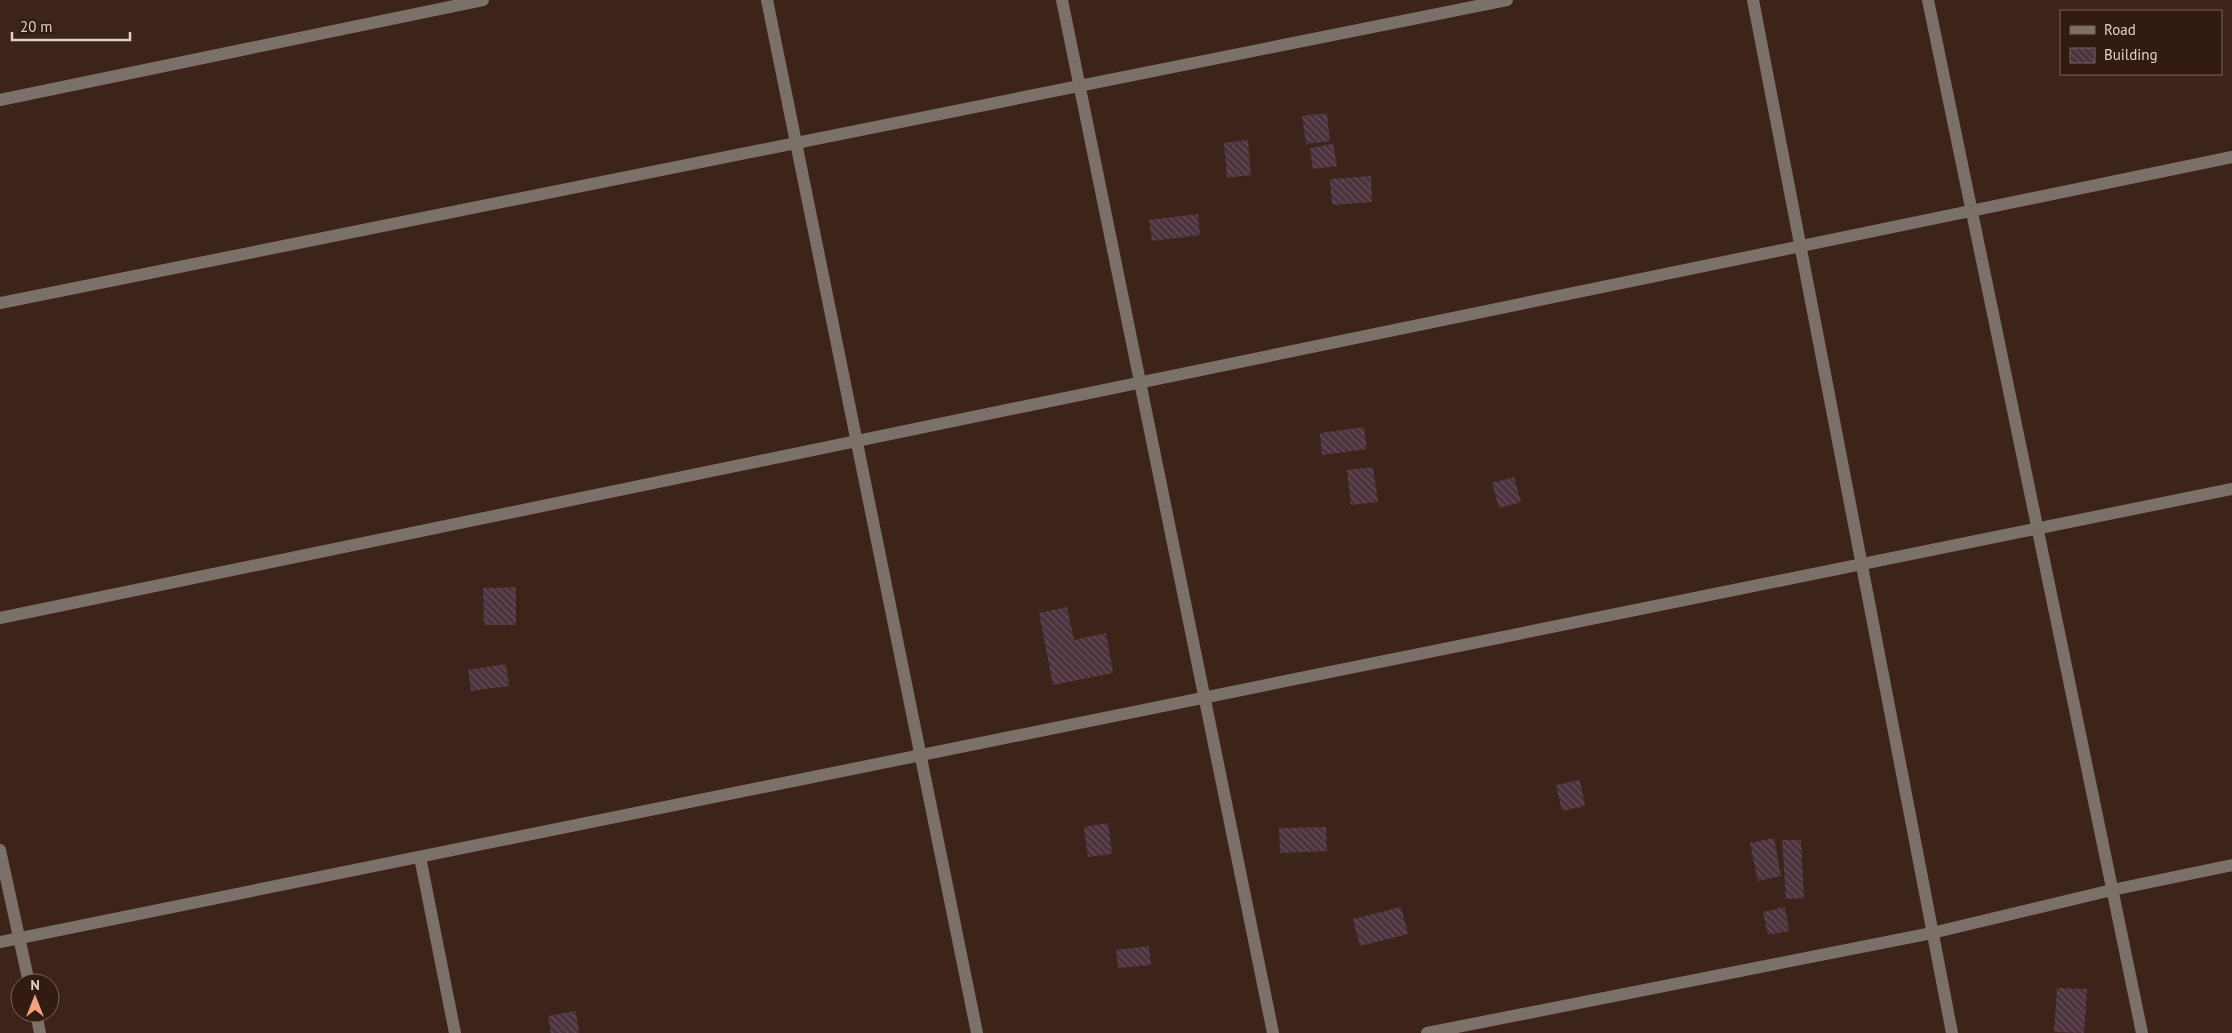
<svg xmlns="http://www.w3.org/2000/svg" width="2232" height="1033" font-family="'PT Sans',sans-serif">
<defs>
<pattern id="building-back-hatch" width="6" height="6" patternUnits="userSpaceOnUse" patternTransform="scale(1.25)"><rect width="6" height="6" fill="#4d333e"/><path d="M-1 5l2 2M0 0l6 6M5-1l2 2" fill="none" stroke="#665059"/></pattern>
</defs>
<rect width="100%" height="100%" fill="#3d241a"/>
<g fill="url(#building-back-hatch)">
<polygon points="1327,113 1330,141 1306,144 1302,116"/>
<polygon points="1248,140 1251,175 1227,178 1224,143"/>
<polygon points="1333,144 1337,166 1313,169 1310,148"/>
<polygon points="1371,176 1372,202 1332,205 1330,179"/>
<polygon points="1198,214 1200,235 1152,241 1149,220"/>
<polygon points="1364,427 1367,449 1322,455 1320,433"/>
<polygon points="1373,467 1378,502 1351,505 1347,470"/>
<polygon points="1514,477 1521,502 1499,508 1492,483"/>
<polygon points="516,587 516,625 484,625 483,588"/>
<polygon points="1067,607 1074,640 1106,633 1113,673 1053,685 1039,613"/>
<polygon points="506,664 509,686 471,691 468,670"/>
<polygon points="1580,780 1585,806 1562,811 1556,785"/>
<polygon points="1108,823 1112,854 1088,857 1084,827"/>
<polygon points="1326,827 1327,851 1280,853 1279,828"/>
<polygon points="1774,838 1781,876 1758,881 1750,843"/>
<polygon points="1782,840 1801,840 1804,898 1786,899"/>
<polygon points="1401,907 1408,934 1360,946 1353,919"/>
<polygon points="1785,907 1789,931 1768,935 1763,912"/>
<polygon points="1149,946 1151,965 1118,968 1116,950"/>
<polygon points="2057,988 2087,989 2084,1033 2054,1032"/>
<polygon points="576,1011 579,1033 551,1033 548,1016"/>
</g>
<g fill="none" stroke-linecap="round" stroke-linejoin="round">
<g stroke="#7b7168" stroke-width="12">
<polyline points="767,0 977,1033"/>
<polyline points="1062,0 1273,1033"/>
<polyline points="1753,0 1952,1033"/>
<polyline points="1928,0 2142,1033"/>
<polyline points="0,100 483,0"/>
<polyline points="0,303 1507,0"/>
<polyline points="0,618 2232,157"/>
<polyline points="0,850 29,983"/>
<polyline points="420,857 455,1033"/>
<polyline points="0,942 2232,489"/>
<polyline points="36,1013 40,1033"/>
<polyline points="1427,1033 1932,933 2112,890 2232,865"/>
</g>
</g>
<rect x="2060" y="10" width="162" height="65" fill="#321b11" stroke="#78635b"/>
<rect x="2070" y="26" width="25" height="8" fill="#7b7168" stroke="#78635b"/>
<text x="2104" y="35" font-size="15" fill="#e0d0c9">Road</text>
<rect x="2070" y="48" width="25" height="15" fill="url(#building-back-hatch)" stroke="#78635b"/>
<text x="2104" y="60" font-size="15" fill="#e0d0c9">Building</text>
<g transform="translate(35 998)"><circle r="24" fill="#321b11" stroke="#78635b"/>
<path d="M0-4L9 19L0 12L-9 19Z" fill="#f2a17e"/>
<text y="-8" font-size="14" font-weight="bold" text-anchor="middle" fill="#e0d0c9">N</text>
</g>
<path d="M12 32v8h118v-8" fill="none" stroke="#e0d0c9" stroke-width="2.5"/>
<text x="20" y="32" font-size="15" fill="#e0d0c9" stroke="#321b11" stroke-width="4" paint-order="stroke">20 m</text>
</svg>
